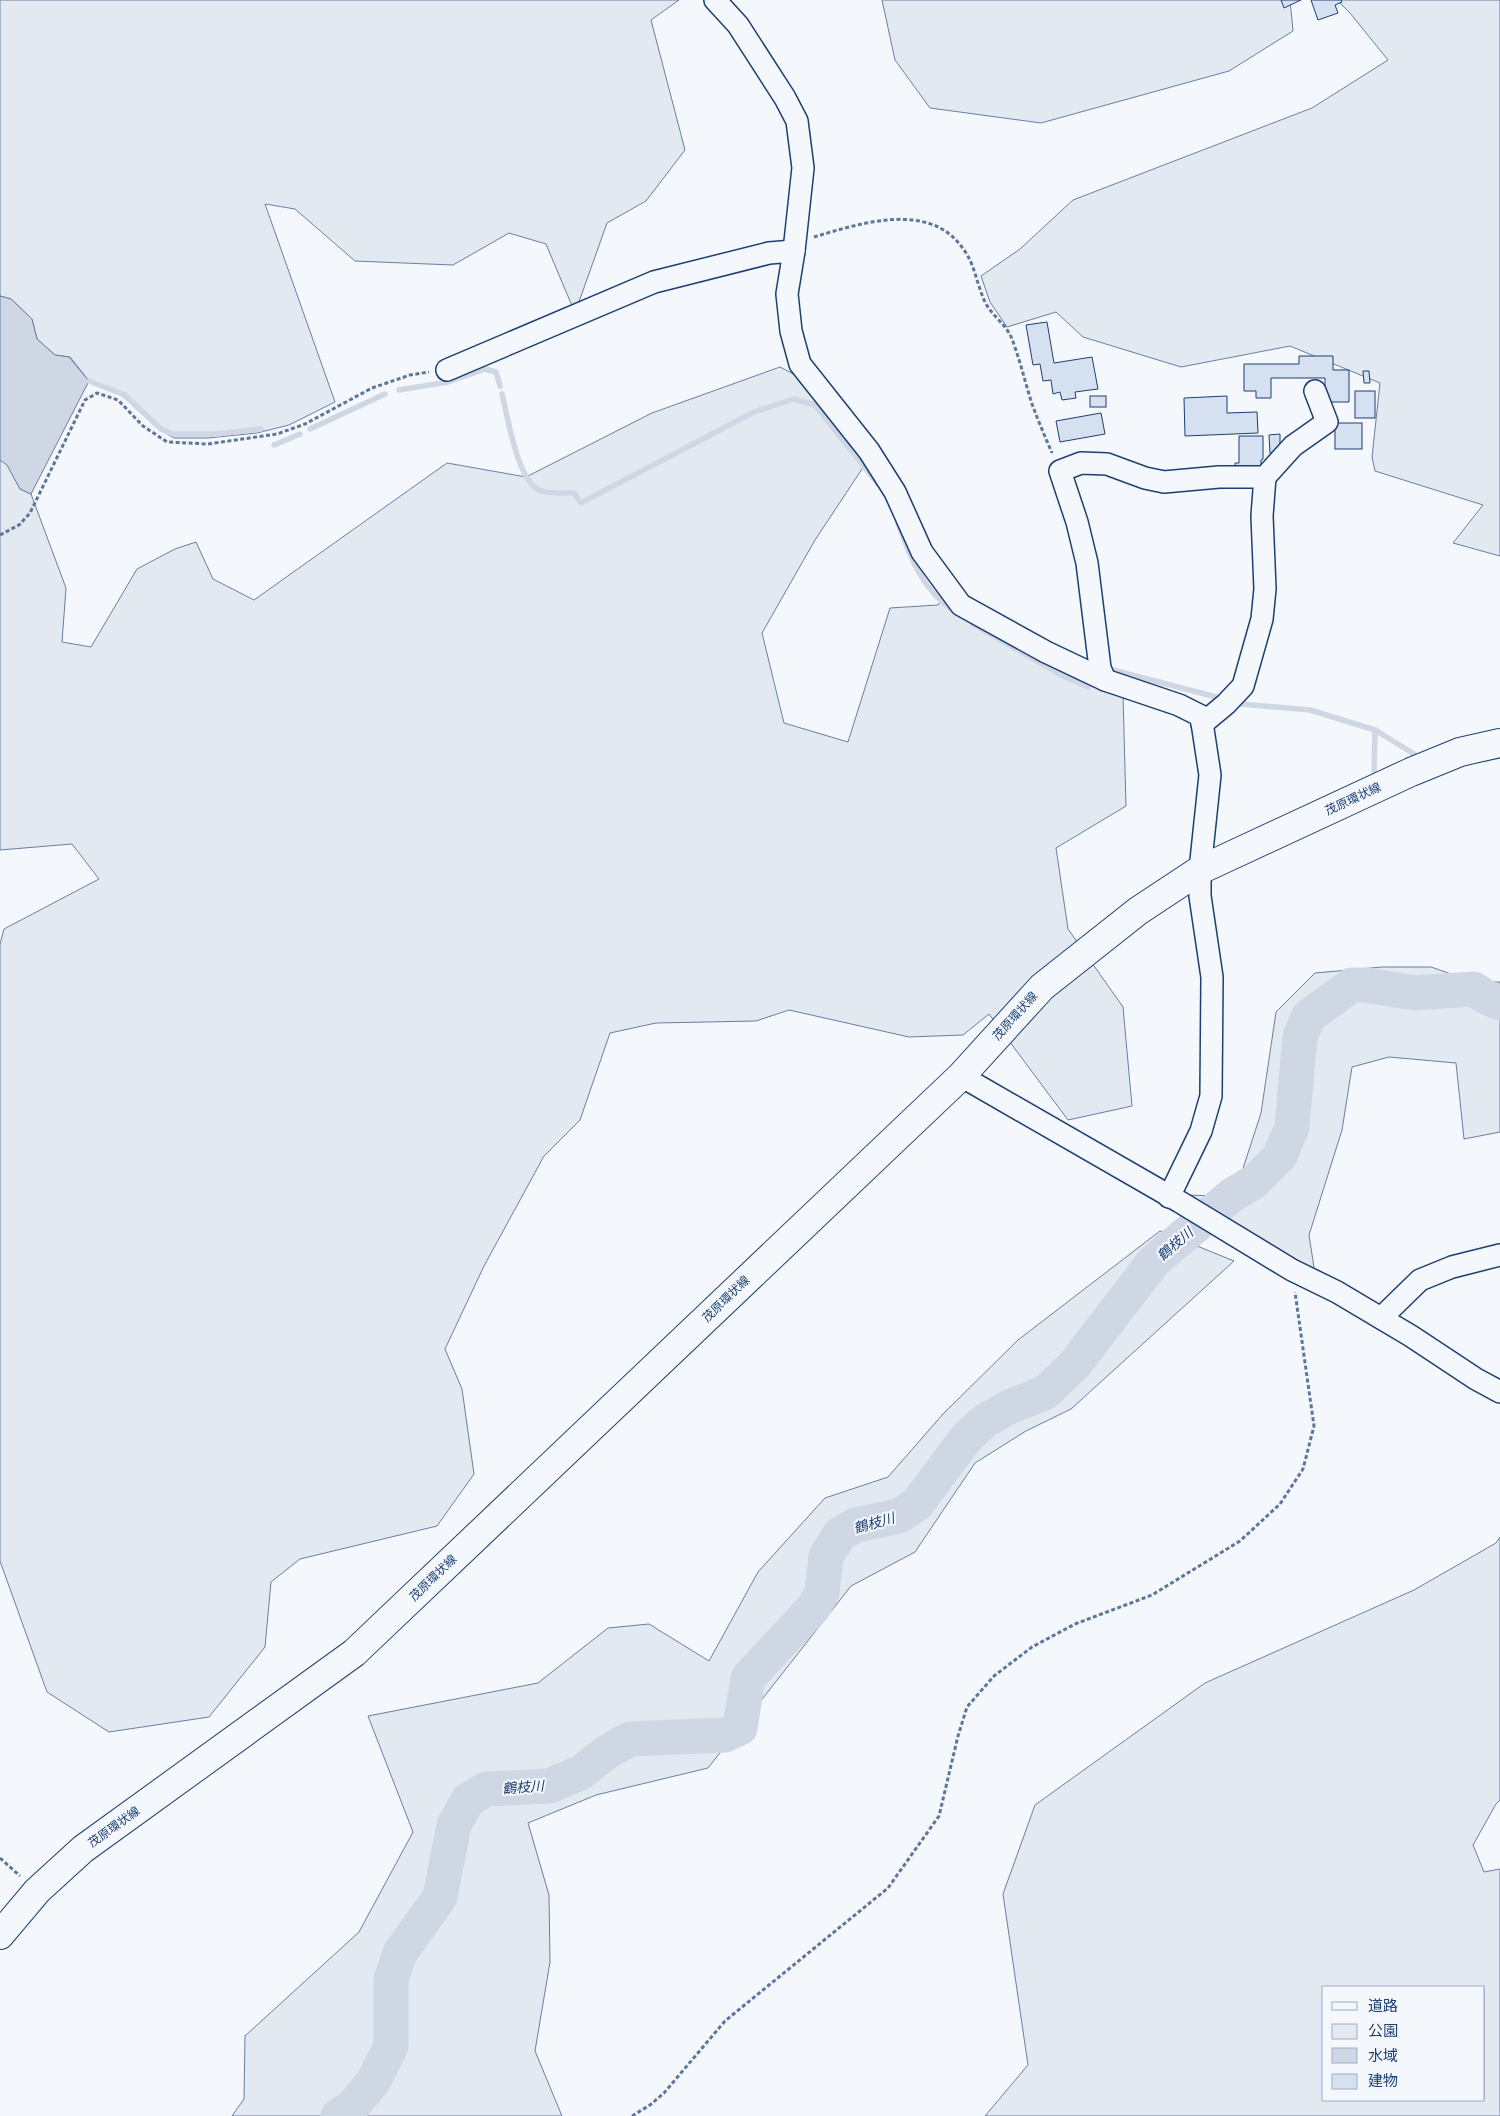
<svg xmlns="http://www.w3.org/2000/svg" width="1500" height="2116" font-family="Raleway,'Noto Sans JP',sans-serif">
<rect width="100%" height="100%" fill="#f4f7fb"/>
<g fill="#e3e9f0" stroke="#687fa3" fill-rule="evenodd">
<polygon points="0,0 679,0 651,20 685,150 646,201 607,223 575,313 546,244 509,233 453,265 355,261 295,209 265,204 335,402 289,425 257,433 208,438 174,438 157,428 116,390 89,381 70,357 55,355 37,339 32,319 11,299 0,296"/>
<polygon points="882,0 1290,0 1293,31 1229,71 1041,123 930,108 895,60"/>
<polygon points="1337,0 1500,0 1500,556 1453,543 1483,505 1375,471 1372,457 1380,383 1290,346 1181,367 1083,337 1056,312 1007,327 990,302 981,276 1020,249 1073,200 1312,108 1388,60 1350,13"/>
<polygon points="780,367 799,377 868,460 815,540 762,633 784,723 848,742 890,608 938,605 944,597 1071,677 1123,695 1126,806 1056,848 1068,929 1123,1007 1132,1106 1068,1120 989,1014 963,1035 909,1037 789,1010 756,1021 656,1023 610,1033 580,1120 544,1156 484,1266 445,1349 462,1389 474,1474 437,1526 300,1559 271,1582 265,1647 209,1717 109,1732 47,1692 0,1561 0,944 4,929 99,879 72,844 0,850 0,460 7,464 20,489 31,494 66,588 62,642 91,647 137,569 175,549 196,542 213,579 254,600 447,463 526,477 652,413"/>
<polygon points="1382,967 1431,967 1474,982 1500,982 1500,1132 1464,1139 1456,1063 1389,1057 1352,1067 1342,1130 1309,1235 1315,1274 1183,1195 1221,1196 1237,1187 1261,1113 1276,1012 1315,973"/>
<polygon points="1160,1231 1234,1261 1071,1409 1026,1431 975,1463 915,1552 851,1586 708,1768 596,1795 528,1823 549,1895 550,1962 535,2051 562,2116 232,2116 244,2099 245,2036 359,1932 413,1832 368,1716 538,1683 608,1628 649,1624 709,1661 758,1572 825,1498 888,1477 943,1414 1018,1340"/>
<path d="M1500,1537V1800L1496,1804L1473,1845L1484,1872L1500,1869V2116H985L1028,2065L1003,1894L1035,1805L1205,1683L1414,1590L1496,1543ZM1324,1987H1484V2100H1324Z"/>
</g>
<polygon fill="#cfd7e4" stroke="#687fa3" points="0,296 11,299 32,319 37,339 55,355 69,357 89,381 31,494 20,489 7,465 0,460"/>
<g fill="none" stroke-linecap="round" stroke-linejoin="round">
<g stroke="#cfd7e4" stroke-width="5.5">
<polyline points="89,381 125,395 161,429 173,434 217,434 261,429"/>
<polyline points="399,390 448,382 485,369 496,372 500,386"/>
<path d="M502,394C508,418 517,479 539,490C548,494 565,493 574,493L581,503L754,412L794,399L815,405L878,484"/>
<polyline points="310,429 385,394"/>
<polyline points="274,445 300,434"/>
<path d="M898,523C911,559 923,592 957,613"/>
<polyline points="973,624 1063,676 1088,687"/>
<polyline points="1109,669 1220,698"/>
<polyline points="1241,704 1310,710 1375,730 1414,754"/>
<polyline points="1374,775 1375,730"/>
</g>
<polyline stroke="#cfd7e4" stroke-width="35" points="338,2116 352,2107 373,2082 391,2046 391,1979 400,1953 440,1897 454,1825 468,1800 486,1789 549,1786 580,1773 607,1752 630,1739 725,1735 740,1728 748,1678 813,1608 822,1593 826,1556 840,1534 856,1525 899,1516 917,1504 967,1437 985,1421 1007,1408 1046,1392 1075,1364 1154,1261 1232,1195 1254,1182 1280,1156 1292,1127 1300,1036 1309,1016 1352,985 1366,985 1414,993 1474,989 1486,997 1500,1003"/>
</g>
<g fill="#d5e0f0" stroke="#1d3f73">
<polygon points="1281,0 1301,0 1284,8"/>
<polygon points="1311,0 1341,0 1342,2 1335,5 1338,13 1318,20"/>
<polygon points="1047,322 1054,363 1092,357 1098,389 1075,392 1076,398 1062,400 1060,392 1053,394 1051,380 1043,381 1040,364 1033,365 1026,325"/>
<polygon points="1299,356 1333,356 1333,370 1349,370 1349,402 1325,402 1325,378 1271,378 1271,398 1256,398 1256,391 1244,391 1244,364 1299,364"/>
<polygon points="1363,371 1369,371 1370,383 1364,383"/>
<rect x="1355" y="391" width="20" height="27"/>
<rect x="1090" y="396" width="16" height="11"/>
<polygon points="1227,396 1227,413 1257,412 1258,433 1185,436 1184,398"/>
<polygon points="1101,413 1105,434 1060,442 1056,421"/>
<rect x="1335" y="423" width="27" height="26"/>
<polygon points="1280,434 1280,452 1270,453 1269,435"/>
<polygon points="1239,436 1263,436 1263,459 1261,460 1261,468 1235,468 1235,463 1239,463"/>
</g>
<g fill="none" stroke-linecap="round" stroke-linejoin="round">
<g stroke="#1d3f73" stroke-width="24">
<g id="minor">
<polyline points="715,0 738,25 785,98 797,121 803,168 794,251 787,294 791,331 800,364 869,451 895,492 922,552 961,605 1046,652 1105,680 1179,705 1201,716 1210,775 1200,870 1200,896 1212,977 1211,1096 1201,1131 1169,1197"/>
<polyline points="447,370 654,282 769,253 794,251"/>
<polyline points="1105,680 1100,668 1087,563 1077,522 1060,471 1081,463 1107,464 1145,478 1164,482 1219,477 1265,477 1293,446 1327,422 1315,391"/>
<polyline points="1202,724 1226,704 1243,686 1262,619 1265,589 1262,516 1265,477"/>
<polyline points="961,1076 1180,1202 1292,1270 1337,1292 1411,1336 1476,1379 1500,1392"/>
<polyline points="1381,1318 1420,1280 1452,1267 1500,1255"/>
</g>
</g>
<g stroke="#1d3f73" stroke-width="30">
<polyline id="major" points="0,1935 37,1891 83,1849 354,1653 961,1076 1042,987 1138,911 1200,870 1411,772 1460,752 1500,743"/>
</g>
<g stroke="#5e769c" stroke-width="3" stroke-dasharray="4 2.5" stroke-linecap="butt">
<path d="M814,237C861,223 931,200 964,250C975,265 977,285 985,302C992,316 1007,325 1012,339C1020,360 1025,382 1032,404C1038,420 1045,437 1052,453"/>
<polyline points="0,535 19,525 30,513 85,400 97,393 118,400 143,426 167,442 208,444 277,434 305,424 372,388 410,375 429,372"/>
<polyline points="0,1858 20,1876"/>
<polyline points="632,2116 650,2105 664,2093 725,2021 888,1888 939,1816 958,1736 967,1707 994,1676 1032,1647 1075,1624 1152,1595 1240,1541 1280,1504 1303,1469 1314,1426 1295,1292"/>
</g>
<use href="#minor" stroke="#f4f7fb" stroke-width="21"/>
<use href="#major" stroke="#f4f7fb" stroke-width="28"/>
</g>
<g text-anchor="middle" dominant-baseline="central" stroke-width="4" stroke-linejoin="round" paint-order="stroke">
<g font-size="12" fill="#1d3f73" stroke="#f4f7fb">
<text transform="translate(1353 799) rotate(-25)">茂原環状線</text>
<text transform="translate(1015 1016) rotate(-48)">茂原環状線</text>
<text transform="translate(726 1299) rotate(-44)">茂原環状線</text>
<text transform="translate(433 1578) rotate(-44)">茂原環状線</text>
<text transform="translate(114 1827) rotate(-36)">茂原環状線</text>
</g>
<g font-size="14" font-style="italic" fill="#1d3f73" stroke="#f4f7fb">
<text transform="translate(1175 1244) rotate(-41)">鶴枝川</text>
<text transform="translate(874 1523) rotate(-16)">鶴枝川</text>
<text transform="translate(523 1787) rotate(-4)">鶴枝川</text>
</g>
</g>
<rect x="1322" y="1986" width="162" height="115" fill="#f4f7fb" stroke="#9eadc5"/>
<rect x="1332" y="2002" width="25" height="8" fill="#f4f7fb" stroke="#9eadc5"/>
<text x="1368" y="2011" font-size="15" fill="#1d3f73">道路</text>
<rect x="1332" y="2024" width="25" height="15" fill="#e3e9f0" stroke="#9eadc5"/>
<text x="1368" y="2036" font-size="15" fill="#1d3f73">公園</text>
<rect x="1332" y="2048" width="25" height="15" fill="#cfd7e4" stroke="#9eadc5"/>
<text x="1368" y="2061" font-size="15" fill="#1d3f73">水域</text>
<rect x="1332" y="2074" width="25" height="15" fill="#d5e0f0" stroke="#9eadc5"/>
<text x="1368" y="2086" font-size="15" fill="#1d3f73">建物</text>
</svg>
